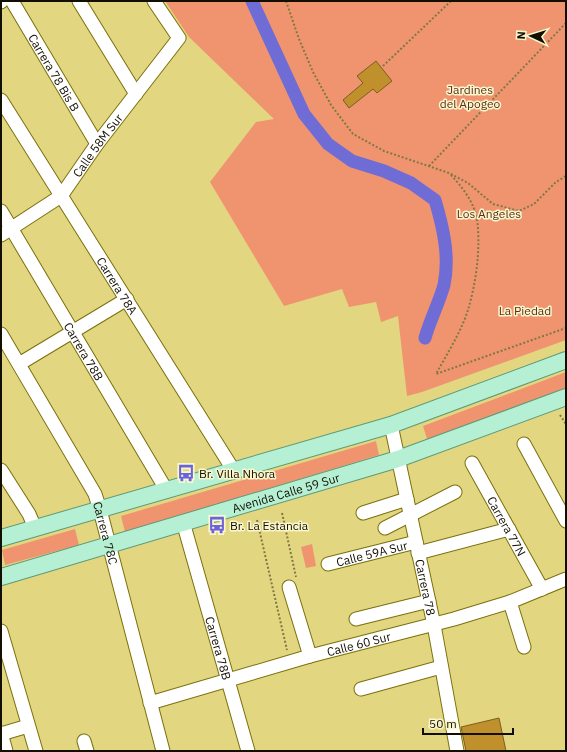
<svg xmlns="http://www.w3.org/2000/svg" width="567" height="752" font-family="'IBM Plex Sans',sans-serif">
<rect width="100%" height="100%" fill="#e2d680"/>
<g fill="#f09470">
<polygon points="165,1 566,1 566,340 422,392 407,396 398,316 381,322 376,302 349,307 342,289 284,306 210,182 256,122 274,119 189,37"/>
<polygon points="566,372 566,389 428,442 423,426"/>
<polygon points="376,441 379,455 125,532 121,516"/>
<polygon points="75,529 79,545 5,565 2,550"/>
<polygon points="312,544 316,566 306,568 301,547"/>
</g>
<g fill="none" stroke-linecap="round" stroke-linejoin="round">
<path stroke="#6f6cd5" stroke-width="13" d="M252,1L304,114L328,144L352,161L384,171L411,183L435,200C443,227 450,256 444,285C439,303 430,320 425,338"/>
</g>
<g fill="#bf902c" stroke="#7c5e20">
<polygon points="376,61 392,81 377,93 373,89 349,108 343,100 363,83 357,76"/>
<polygon points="499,718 506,751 466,751 461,727"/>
</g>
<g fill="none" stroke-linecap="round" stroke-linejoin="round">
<g stroke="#7b700c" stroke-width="15">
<g id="minor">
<path id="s1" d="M12,1L97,144"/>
<polyline points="79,1 136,94"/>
<polyline points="1,2 2,1"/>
<path id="s2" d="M1,100L234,471"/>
<path id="s3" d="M1,211L167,491"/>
<path id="s4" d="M1,235L61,196L97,144L179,38L154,1"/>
<path id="s5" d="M1,334L95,494L100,510L163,751"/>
<polyline points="19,364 127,299"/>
<path id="s6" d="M391,425L434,625L457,751"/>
<polyline points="524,444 566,521"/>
<path id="s7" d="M472,463L542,589"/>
<polyline points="1,470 29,514 35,528"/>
<polyline points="363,513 407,499"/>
<path id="s8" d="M183,522L248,751"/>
<polyline points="385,528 455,492"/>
<polyline points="418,553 509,529"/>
<path id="s9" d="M328,564L416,542"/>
<polyline points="289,587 310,656"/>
<polyline points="510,602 524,647"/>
<polyline points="356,619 429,601"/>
<polyline points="1,631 36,751"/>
<polyline points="361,689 441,667"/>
<path id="s10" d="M150,703L310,656L454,619L510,602L566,579"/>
<polyline points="1,733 6,751"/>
<polyline points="1,734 28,726"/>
<polyline points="84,741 87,751"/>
</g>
</g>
<g stroke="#5d9a78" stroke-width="18">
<g id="major">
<polyline points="1,538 391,425 566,360"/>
<path id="s11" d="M1,577L398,459L566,397"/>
</g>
</g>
<g stroke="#807844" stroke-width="2" stroke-dasharray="2 2" stroke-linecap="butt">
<polyline points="286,1 299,39 313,72 331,105 353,134 384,151 449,173 468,183 493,204 519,211 534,204 556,182 566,176"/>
<polyline points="383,66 451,1"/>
<polyline points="429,166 566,23"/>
<path d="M451,175C462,187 474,202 477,219C481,248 476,283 468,310C461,332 447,354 436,374L566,328"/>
<polyline points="560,415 566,424"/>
<polyline points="282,513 296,577"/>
<polyline points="257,520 287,650"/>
</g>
<use href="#minor" stroke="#fff" stroke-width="13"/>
<use href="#major" stroke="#b6f0d4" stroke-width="16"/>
</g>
<defs>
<g id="bus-bare" transform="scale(1.38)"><path d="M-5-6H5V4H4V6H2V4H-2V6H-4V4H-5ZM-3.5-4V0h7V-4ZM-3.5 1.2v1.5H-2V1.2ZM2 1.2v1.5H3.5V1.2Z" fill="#6b63dd" stroke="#fbf7cd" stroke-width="2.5" paint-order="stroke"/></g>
</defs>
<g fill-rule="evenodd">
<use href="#bus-bare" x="186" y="473"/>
<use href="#bus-bare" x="217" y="525"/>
</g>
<g text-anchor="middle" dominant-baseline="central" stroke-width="3" stroke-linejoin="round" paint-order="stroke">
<g font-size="12" fill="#120e00" stroke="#fbf7cd">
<text stroke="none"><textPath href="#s1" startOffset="83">Carrera 78 Bis B</textPath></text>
<text stroke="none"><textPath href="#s4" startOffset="134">Calle 58M Sur</textPath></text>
<text stroke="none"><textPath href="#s2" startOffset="219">Carrera 78A</textPath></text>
<text stroke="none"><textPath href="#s3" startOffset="163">Carrera 78B</textPath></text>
<text stroke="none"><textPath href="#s11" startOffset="297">Avenida Calle 59 Sur</textPath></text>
<text stroke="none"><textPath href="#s7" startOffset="72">Carrera 77N</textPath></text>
<text stroke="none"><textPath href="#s5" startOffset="226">Carrera 78C</textPath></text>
<text stroke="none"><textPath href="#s9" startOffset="45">Calle 59A Sur</textPath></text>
<text stroke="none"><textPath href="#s6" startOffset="166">Carrera 78</textPath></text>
<text stroke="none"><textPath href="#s10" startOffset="217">Calle 60 Sur</textPath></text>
<text stroke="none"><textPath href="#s8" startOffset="131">Carrera 78B</textPath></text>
</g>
<g font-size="12" fill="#5a2c19" stroke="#fbf7cd">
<text x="470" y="89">Jardines<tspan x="470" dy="14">del Apogeo</tspan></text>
<text x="489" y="213">Los Angeles</text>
<text x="525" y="310">La Piedad</text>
</g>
<g font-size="12" fill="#120e00" stroke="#fbf7cd" text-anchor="start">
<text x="199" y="473">Br. Villa Nhora</text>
<text x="230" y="525">Br. La Estancia</text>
</g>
</g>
<rect width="567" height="752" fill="none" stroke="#120e00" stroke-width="4"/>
<g transform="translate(531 36) rotate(274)" stroke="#fbf7cd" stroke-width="3" paint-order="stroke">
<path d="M0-3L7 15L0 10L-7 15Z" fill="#120e00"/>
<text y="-6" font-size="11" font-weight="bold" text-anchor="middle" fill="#120e00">N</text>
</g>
<path d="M423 728v6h90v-6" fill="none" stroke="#120e00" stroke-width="2"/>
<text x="429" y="728" font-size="12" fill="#120e00" stroke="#fbf7cd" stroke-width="3" paint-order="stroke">50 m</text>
</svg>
